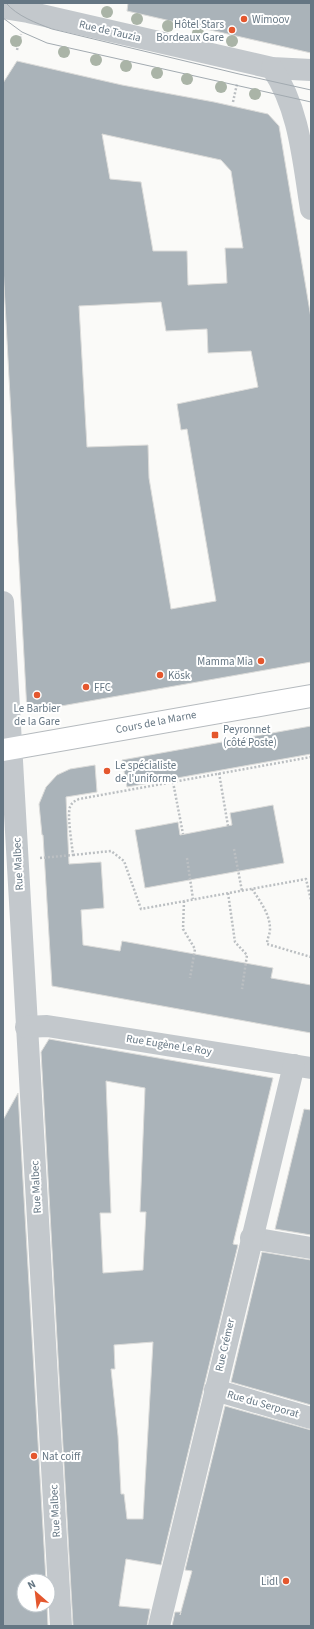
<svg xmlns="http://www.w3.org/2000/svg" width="314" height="1629" font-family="'Source Sans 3',sans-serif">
<rect width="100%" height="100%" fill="#fafaf8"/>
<g fill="#aab3b9" stroke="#dcdcda" fill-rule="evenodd">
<polygon points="128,3 311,3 311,53 127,11"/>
<path d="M17,61L122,85L214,102L268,114L279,126L311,318V662L27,712L3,266V83ZM102,134L221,160L231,171L243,248H225L227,283L188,285L187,251H153L141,182L110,179ZM161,302L166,331L207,329L208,353L251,351L258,387L177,404L181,430L187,429L216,601L171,609L149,478L148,445L87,447L79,306Z"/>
<polygon points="311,726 311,754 127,787 122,760"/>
<polygon points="95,765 97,792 66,797 69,864 101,862 104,908 81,910 83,945 120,951 122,941 273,968 271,978 311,985 311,1033 52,986 43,835 42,835 39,804 46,787 57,775 70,769"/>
<polygon points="273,805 284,863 145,888 135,830 178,822 180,835 232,825 230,813"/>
<path d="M49,1039L273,1078L233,1244L238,1245L161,1565L126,1559L119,1606L150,1609L147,1626H73L41,1052ZM106,1081L145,1088L140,1212H146L143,1270L103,1273L100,1213H111ZM153,1342L143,1519H127L124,1494H121L118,1436L111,1369H115L114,1345Z"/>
<polygon points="18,1093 46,1581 24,1581 24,1605 47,1605 48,1626 3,1626 3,1120"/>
<polygon points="304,1109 311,1110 311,1235 275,1229"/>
<polygon points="262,1252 311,1260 311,1405 231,1382"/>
<polygon points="225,1406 311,1430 311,1626 172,1626 175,1612 181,1612 180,1615 192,1571 185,1570"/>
</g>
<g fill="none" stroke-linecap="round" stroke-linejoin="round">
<g stroke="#b5babe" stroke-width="24">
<polyline id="major" points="3,750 311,696"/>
</g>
<g stroke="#bbbfc2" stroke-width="2.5" stroke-dasharray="2 2" stroke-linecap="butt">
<polyline points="17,50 21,34"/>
<polyline points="233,102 237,84"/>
<polyline points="219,773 228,826"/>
<polyline points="173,782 183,834"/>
<polyline points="234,849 242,891"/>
<polyline points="73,855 111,851 124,861 141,909 306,879 311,900"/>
<path d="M40,858L73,855C72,844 67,816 70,807C72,802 75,801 79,799L311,757"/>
<polyline points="187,858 193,899"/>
<path d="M252,889C260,901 270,914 270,929C270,934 267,939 267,944L311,957"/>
<polyline points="228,893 235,942 247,955 242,989"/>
<polyline points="184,901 183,929 195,949 190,978"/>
</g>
<g stroke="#c3c8cc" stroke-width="22">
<polyline points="3,8 28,12 272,68 311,70"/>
<path d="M272,68C300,110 303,161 311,209"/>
<polyline points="3,602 61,1626"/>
<polyline points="26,1027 47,1026 311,1068"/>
<polyline points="251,1238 311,1248"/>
<polyline points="215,1390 311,1418"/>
<polyline points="159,1626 294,1065"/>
</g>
<use href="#major" stroke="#fff" stroke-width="22"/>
<g stroke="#a2aab0" stroke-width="1">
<path d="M6,3C17,16 36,23 52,29L239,74L311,90"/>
<polyline points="3,18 22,32 47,43 311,102"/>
</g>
</g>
<g fill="#aab4a7">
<circle cx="107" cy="12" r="6"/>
<circle cx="137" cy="19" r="6"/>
<circle cx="168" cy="26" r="6"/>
<circle cx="198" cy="33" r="6"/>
<circle cx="16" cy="41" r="6"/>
<circle cx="232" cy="41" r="6"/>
<circle cx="64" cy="52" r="6"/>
<circle cx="96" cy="60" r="6"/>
<circle cx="126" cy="66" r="6"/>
<circle cx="157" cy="73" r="6"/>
<circle cx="187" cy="79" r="6"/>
<circle cx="221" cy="87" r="6"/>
<circle cx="255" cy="94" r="6"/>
</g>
<g fill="#e4572e" stroke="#fff" stroke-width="1.5">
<circle cx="244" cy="19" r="4"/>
<circle cx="232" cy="30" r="4"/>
<circle cx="261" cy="661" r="4"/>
<circle cx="160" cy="675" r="4"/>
<circle cx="86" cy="687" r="4"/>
<circle cx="37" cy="695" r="4"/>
<rect x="211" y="731" width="8" height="8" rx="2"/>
<circle cx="107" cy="771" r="4"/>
<circle cx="34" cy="1456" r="4"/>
<circle cx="286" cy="1581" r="4"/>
</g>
<g text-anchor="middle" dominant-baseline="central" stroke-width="4" stroke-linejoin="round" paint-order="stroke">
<g font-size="11" fill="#657683" stroke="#fff" text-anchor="start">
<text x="252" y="19">Wimoov</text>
<text x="224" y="24" text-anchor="end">Hôtel Stars<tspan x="224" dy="13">Bordeaux Gare</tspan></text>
<text x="253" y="661" text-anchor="end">Mamma Mia</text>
<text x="168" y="675">Kösk</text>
<text x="94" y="687">FFC</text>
<text x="37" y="708" text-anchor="middle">Le Barbier<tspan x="37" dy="13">de la Gare</tspan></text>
<text x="223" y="729">Peyronnet<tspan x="223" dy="13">(côté Poste)</tspan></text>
<text x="115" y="765">Le spécialiste<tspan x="115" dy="13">de l'uniforme</tspan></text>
<text x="42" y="1456">Nat coiff</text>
<text x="278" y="1581" text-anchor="end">Lidl</text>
</g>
<g font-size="11" fill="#657683" stroke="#fff">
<text transform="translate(110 31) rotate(13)">Rue de Tauzia</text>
<text transform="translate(156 722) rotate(-11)">Cours de la Marne</text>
<text transform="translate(18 864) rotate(-93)">Rue Malbec</text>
<text transform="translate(169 1045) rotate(9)">Rue Eugène Le Roy</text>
<text transform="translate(36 1187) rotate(-93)">Rue Malbec</text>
<text transform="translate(225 1345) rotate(-77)">Rue Crémer</text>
<text transform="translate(263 1404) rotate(16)">Rue du Serporat</text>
<text transform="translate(55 1511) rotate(-93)">Rue Malbec</text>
</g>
</g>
<rect width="314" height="1629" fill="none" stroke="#657683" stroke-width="8"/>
<g transform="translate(36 1593) rotate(332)"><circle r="19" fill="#ffffff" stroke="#c1c8cd"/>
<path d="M0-3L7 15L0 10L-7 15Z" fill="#e4572e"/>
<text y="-6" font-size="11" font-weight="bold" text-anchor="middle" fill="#657683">N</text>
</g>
</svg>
